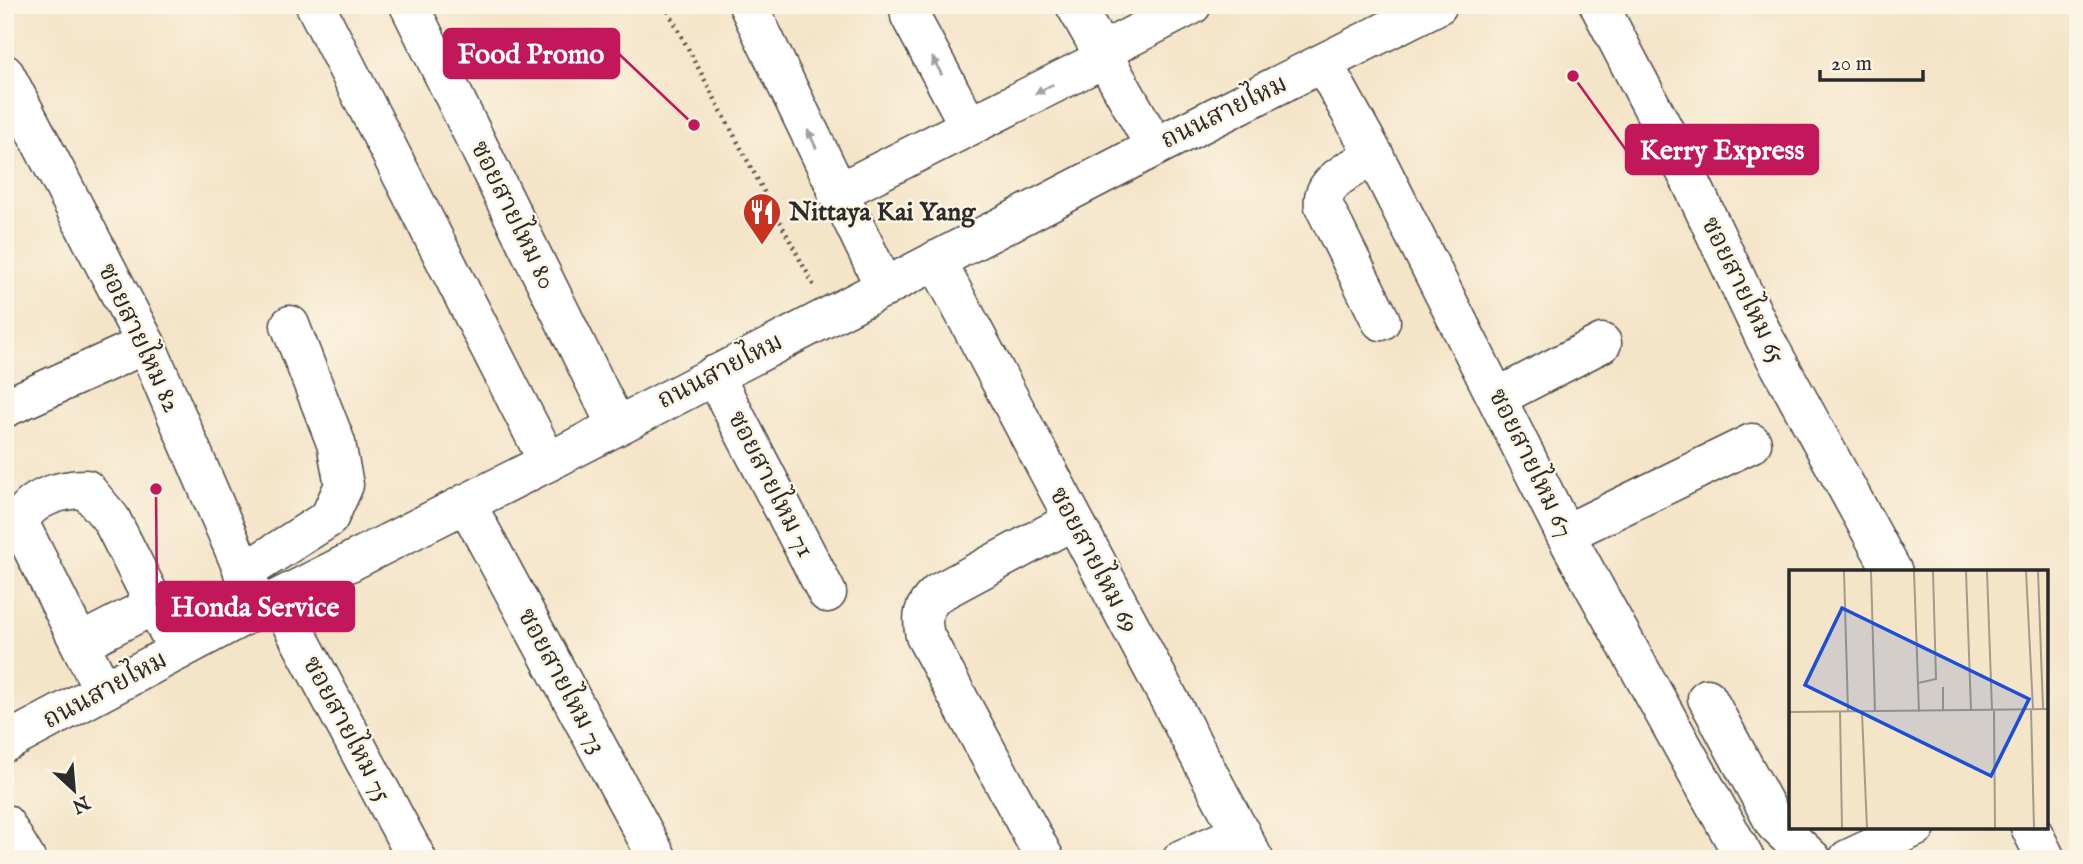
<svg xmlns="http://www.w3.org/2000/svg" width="2083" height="864" font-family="'IM FELL English','Noto Serif Thai',serif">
<rect width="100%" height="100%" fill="#fcf5e5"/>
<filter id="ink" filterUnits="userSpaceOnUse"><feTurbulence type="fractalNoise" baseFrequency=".0143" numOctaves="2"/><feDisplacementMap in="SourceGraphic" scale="14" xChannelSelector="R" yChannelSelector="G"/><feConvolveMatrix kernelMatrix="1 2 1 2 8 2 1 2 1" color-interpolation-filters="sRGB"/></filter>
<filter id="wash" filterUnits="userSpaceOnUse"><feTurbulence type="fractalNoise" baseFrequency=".00686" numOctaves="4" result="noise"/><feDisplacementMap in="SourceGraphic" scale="28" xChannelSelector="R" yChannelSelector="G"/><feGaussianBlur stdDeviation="1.57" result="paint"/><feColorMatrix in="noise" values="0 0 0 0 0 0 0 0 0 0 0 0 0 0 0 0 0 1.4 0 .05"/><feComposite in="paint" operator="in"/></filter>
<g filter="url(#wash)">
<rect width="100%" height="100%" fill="#f4e4c8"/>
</g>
<g filter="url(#ink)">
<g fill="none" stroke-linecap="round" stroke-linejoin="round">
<g stroke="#494743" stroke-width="41">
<g id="minor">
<polyline points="315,5 548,462"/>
<polyline points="409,5 616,425"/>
<polyline points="748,5 885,288"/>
<polyline points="909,5 910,16 969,126"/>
<polyline points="1075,5 1155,147"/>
<polyline points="1599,5 1689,178 1765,339 1893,572"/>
<polyline points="1101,52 1192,5"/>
<polyline points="1323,63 1374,155 1565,534 1745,859"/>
<polyline points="5,74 146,344 259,608"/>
<path d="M1374,155C1355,168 1320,180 1324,206L1381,321"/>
<polyline points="837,193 1105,58"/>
<polyline points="936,260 1254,859"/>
<polyline points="714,375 827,593"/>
<polyline points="1498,397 1602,343"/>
<polyline points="5,408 146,344"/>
<polyline points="466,503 658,859"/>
<polyline points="1565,534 1752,443"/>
<polyline points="243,573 329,518 344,485 336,443 290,325"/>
<polyline points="278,599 417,859"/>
<polyline points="80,643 154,605"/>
<path d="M103,690L19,522C31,497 61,489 86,489L111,519L178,651"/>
<polyline points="1707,698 1775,824 1812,859"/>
<polyline points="5,824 26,859"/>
<polyline points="2030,827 2046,859"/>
<path d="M1045,859L925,636C921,617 922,607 938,593L1072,521"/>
<polyline points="1182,859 1241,833"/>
<polyline points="1848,859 1916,827"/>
</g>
</g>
<g stroke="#494743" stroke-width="41">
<polyline id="major" points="5,743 259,608 548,462 1155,147 1438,5"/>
</g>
<polyline stroke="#494743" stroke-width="4.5" stroke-dasharray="2 5" stroke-linecap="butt" points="665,5 814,286"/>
<use href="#minor" stroke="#fff" stroke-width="38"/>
<use href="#major" stroke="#fff" stroke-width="38"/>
</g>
<defs><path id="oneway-solid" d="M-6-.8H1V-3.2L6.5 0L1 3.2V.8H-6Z" transform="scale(1.75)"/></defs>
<g fill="#a0a0a0">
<use href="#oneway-solid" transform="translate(937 66) rotate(-118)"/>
<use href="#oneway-solid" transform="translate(1044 89) rotate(153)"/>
<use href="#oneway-solid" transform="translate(812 139) rotate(-115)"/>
</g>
</g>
<defs>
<g id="restaurant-pin" transform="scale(2.0125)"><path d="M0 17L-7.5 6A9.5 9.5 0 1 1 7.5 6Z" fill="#c8321e" stroke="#fcf5e5"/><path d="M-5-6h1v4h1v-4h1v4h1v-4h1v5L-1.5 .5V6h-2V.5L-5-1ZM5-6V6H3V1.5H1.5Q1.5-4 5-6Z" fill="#fff"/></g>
</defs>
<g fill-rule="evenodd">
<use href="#restaurant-pin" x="762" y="212"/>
</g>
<g text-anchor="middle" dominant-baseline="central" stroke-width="5" stroke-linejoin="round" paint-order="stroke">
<g font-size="26" fill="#2b2b2b" stroke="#fcf5e5">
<text transform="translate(1224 112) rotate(-26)">ถนนสายไหม</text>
<text transform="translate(513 215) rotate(64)">ซอยสายไหม 80</text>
<text transform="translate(1743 290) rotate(64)">ซอยสายไหม 65</text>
<text transform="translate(139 338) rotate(65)">ซอยสายไหม 82</text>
<text transform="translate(720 371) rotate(-27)">ถนนสายไหม</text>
<text transform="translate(1531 463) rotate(64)">ซอยสายไหม 67</text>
<text transform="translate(771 484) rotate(63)">ซอยสายไหม 71</text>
<text transform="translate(1094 560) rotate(62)">ซอยสายไหม 69</text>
<text transform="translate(562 681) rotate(62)">ซอยสายไหม 73</text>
<text transform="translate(105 690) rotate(-28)">ถนนสายไหม</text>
<text transform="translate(347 729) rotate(62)">ซอยสายไหม 75</text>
</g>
<g font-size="26" font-weight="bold" fill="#2b2b2b" stroke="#fcf5e5" text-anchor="start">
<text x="789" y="212">Nittaya Kai Yang</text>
</g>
</g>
<g transform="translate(1789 570)">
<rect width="259" height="259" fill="#f4e4c8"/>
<path fill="none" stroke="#a49a89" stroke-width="2" d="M55,1L59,142M82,1L86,142M125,1L130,142M177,1L182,140M198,1L203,140M237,1L244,139M249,1L254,139M129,113L147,109L144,1M154,117V141M242,139L245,258M205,141L206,258M0,142L259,139M51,142L53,258M73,143L78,258M0,229L1,258"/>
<path fill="#1d4ed8" fill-opacity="0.15" stroke="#1d4ed8" stroke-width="3.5" d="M53,38L240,129L202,206L16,115Z"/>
<rect width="259" height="259" fill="none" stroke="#2b2b2b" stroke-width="3.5"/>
</g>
<path fill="none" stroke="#c2185b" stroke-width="2.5" d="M694 125L619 54M1573 76L1626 150M156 489L157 606"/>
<g fill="#c2185b" stroke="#fcf5e5" stroke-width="2.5">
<circle cx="694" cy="125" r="7"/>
<circle cx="1573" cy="76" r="7"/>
<circle cx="156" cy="489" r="7"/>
</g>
<g fill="#c2185b" stroke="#c2185b" stroke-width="2.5">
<rect x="444" y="29" width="175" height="49" rx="7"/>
<rect x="1626" y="125" width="192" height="49" rx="7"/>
<rect x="157" y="582" width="197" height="49" rx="7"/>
</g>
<g font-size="28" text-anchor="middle" font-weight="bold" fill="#fff">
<text x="531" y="63">Food Promo</text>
<text x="1722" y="159">Kerry Express</text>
<text x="255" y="616">Honda Service</text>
</g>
<rect width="2083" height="864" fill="none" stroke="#fcf5e5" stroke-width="28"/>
<g transform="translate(74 790) rotate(154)" stroke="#fcf5e5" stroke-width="5" paint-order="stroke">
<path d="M0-5L12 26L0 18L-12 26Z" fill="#2b2b2b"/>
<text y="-10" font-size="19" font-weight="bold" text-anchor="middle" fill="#2b2b2b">N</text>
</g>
<path d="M1820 70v10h103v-10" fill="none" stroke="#2b2b2b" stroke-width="3.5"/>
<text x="1831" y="70" font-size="21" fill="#2b2b2b" stroke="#fcf5e5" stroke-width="5" paint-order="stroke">20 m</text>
</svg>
